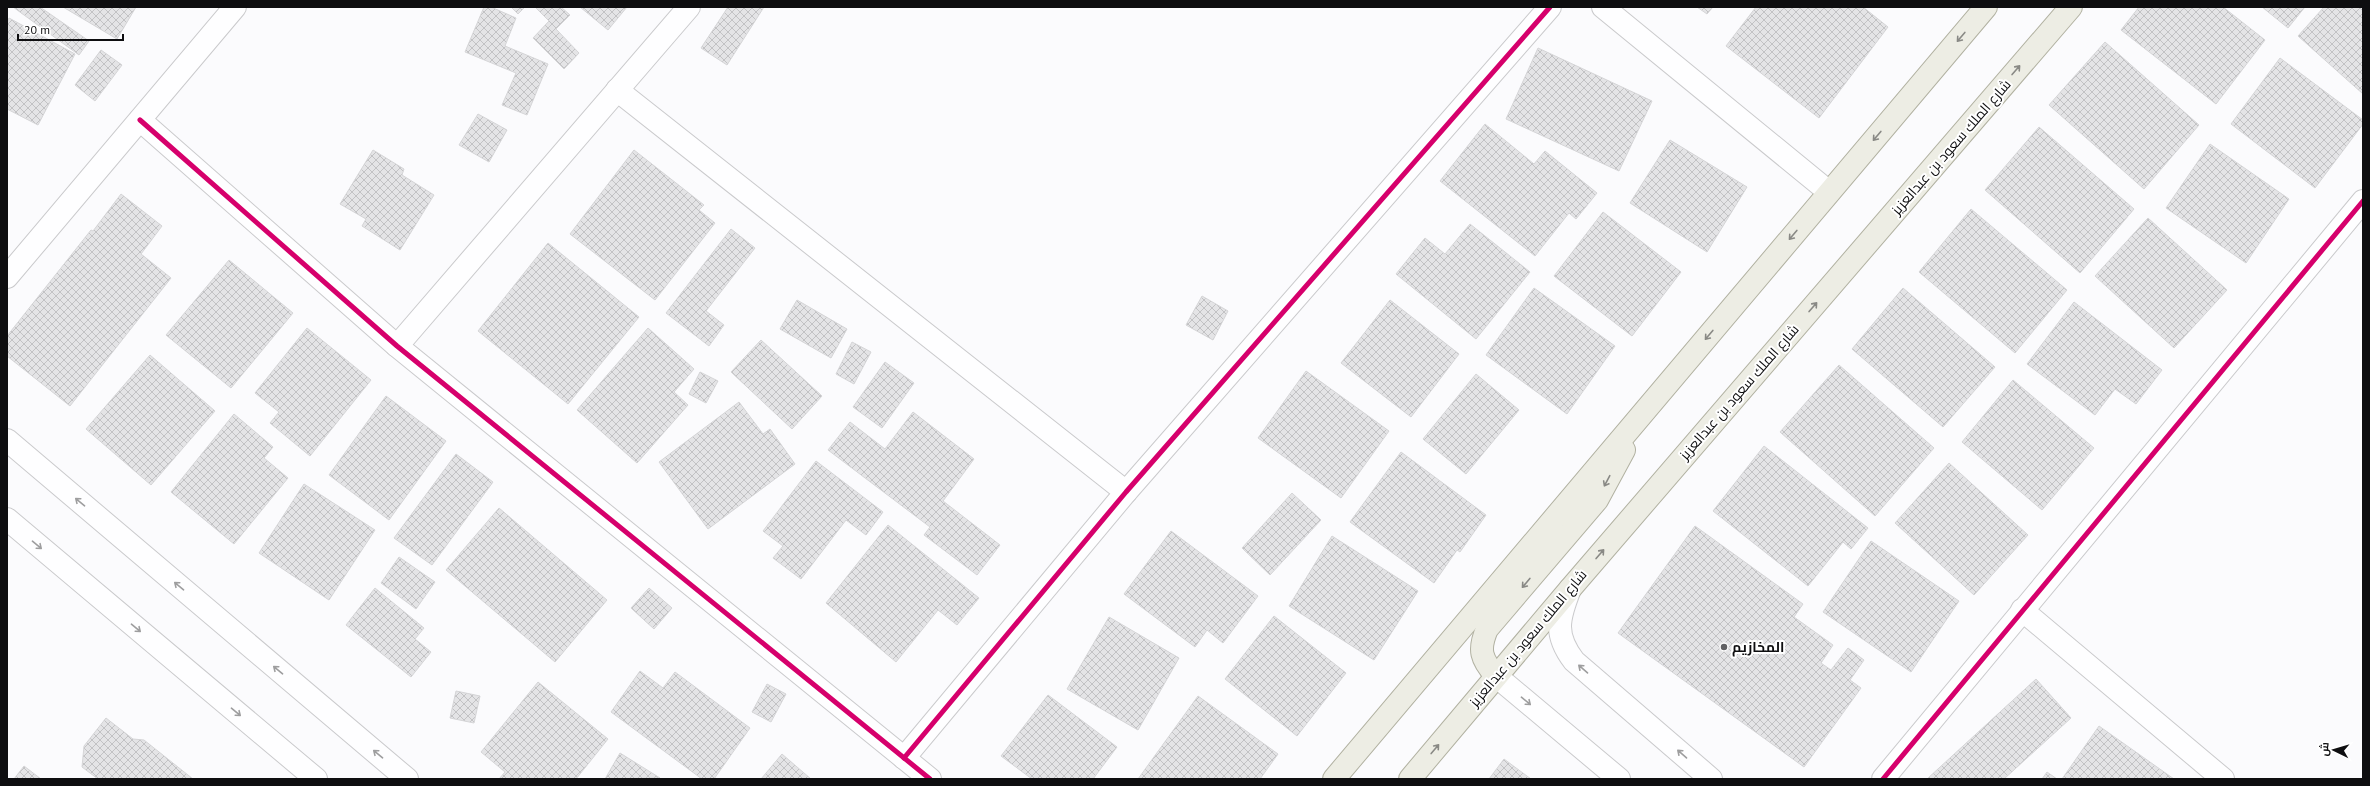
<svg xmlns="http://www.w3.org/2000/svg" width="2370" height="786" font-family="'PT Sans',Cairo,sans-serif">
<defs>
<pattern id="building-cross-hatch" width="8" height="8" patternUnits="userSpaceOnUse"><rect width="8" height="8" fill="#e4e4e6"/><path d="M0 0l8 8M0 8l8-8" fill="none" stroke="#c2c2c4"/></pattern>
</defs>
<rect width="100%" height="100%" fill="#fbfbfd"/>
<g fill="url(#building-cross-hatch)" stroke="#d5d5d7">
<polygon points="13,7 40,7 89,41 79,55"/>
<polygon points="63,7 136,7 117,39"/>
<polygon points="484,7 491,7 516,18 505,46 548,64 527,115 502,105 516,73 465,52"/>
<polygon points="511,7 525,7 518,14"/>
<polygon points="535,7 561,7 570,15 556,29 579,53 564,69 533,38 549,21"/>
<polygon points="580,7 627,7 608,30"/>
<polygon points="728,7 764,7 727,65 701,48"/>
<polygon points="1697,7 1713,7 1707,14"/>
<polygon points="1756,7 1863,7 1888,27 1819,118 1726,46"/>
<polygon points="2139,7 2223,7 2265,40 2216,104 2121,30"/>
<polygon points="2262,7 2305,7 2288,28"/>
<polygon points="2324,7 2363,7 2363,94 2298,36"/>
<polygon points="9,18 75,54 38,125 7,109 7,22"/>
<polygon points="2105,42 2199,125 2144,189 2049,105"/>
<polygon points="1538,48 1652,101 1619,171 1506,119"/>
<polygon points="101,50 122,65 95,101 75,85"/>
<polygon points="2280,58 2363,120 2363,124 2315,188 2231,124"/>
<polygon points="478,114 507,130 489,162 459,145"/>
<polygon points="1485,124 1534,164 1545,151 1597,193 1576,219 1569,213 1535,256 1440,181"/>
<polygon points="2039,127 2134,209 2080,273 1985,190"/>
<polygon points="1670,140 1747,187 1707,252 1630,203"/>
<polygon points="2210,144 2289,199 2246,263 2166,208"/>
<polygon points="373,150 404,169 402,175 434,195 400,250 362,226 366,219 340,204"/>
<polygon points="634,150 704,205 699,210 715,223 655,300 570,234"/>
<polygon points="121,194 162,226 141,254 171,278 70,406 7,356 7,336 91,230 93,231"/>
<polygon points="1971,209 2067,290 2015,353 1919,272"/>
<polygon points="1603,212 1681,272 1632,336 1554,276"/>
<polygon points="2148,218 2227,290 2174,348 2095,276"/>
<polygon points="1470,224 1530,272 1476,339 1396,274 1425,238 1445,254"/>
<polygon points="731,229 755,248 706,311 724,325 709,346 666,313"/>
<polygon points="548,243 639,317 568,404 478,331"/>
<polygon points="229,260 293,313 231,388 166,335"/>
<polygon points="1534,288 1615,346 1567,414 1486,355"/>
<polygon points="1903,288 1995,367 1943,427 1852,349"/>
<polygon points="1202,296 1228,311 1213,340 1186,325"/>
<polygon points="797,300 847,329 831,358 780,329"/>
<polygon points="1390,300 1459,354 1411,417 1341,363"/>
<polygon points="2074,302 2162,370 2136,404 2115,389 2095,415 2027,364"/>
<polygon points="307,328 371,380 310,456 270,423 279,412 255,393"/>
<polygon points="648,328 694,369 674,392 688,405 637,463 577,410"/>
<polygon points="761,340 822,396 792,429 731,372"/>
<polygon points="852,342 871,352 854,384 836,374"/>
<polygon points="150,355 215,411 151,485 86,429"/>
<polygon points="885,362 914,383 882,428 853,407"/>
<polygon points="1839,365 1934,448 1875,516 1780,432"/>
<polygon points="1306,371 1389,431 1341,498 1258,438"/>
<polygon points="700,372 718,381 706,403 689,394"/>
<polygon points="1476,374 1519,410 1466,474 1423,439"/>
<polygon points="2013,380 2094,448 2042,510 1962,442"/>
<polygon points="386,396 446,441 389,520 329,475"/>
<polygon points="739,402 763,434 770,429 795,464 708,529 659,462"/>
<polygon points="913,412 974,459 943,501 1000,545 977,575 924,535 930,527 828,450 850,422 885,449"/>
<polygon points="234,414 273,447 264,458 288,478 234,544 171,492"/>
<polygon points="1764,446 1868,528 1851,549 1843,542 1808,586 1713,511"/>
<polygon points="1401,452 1486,515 1460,552 1457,550 1434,583 1350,522"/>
<polygon points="456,454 493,482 432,565 394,538"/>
<polygon points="816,461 883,512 866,535 846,520 801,579 773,558 783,546 763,531"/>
<polygon points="1949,463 2028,535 1974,595 1895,523"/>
<polygon points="304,484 375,530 329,600 259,553"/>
<polygon points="1292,493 1321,520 1270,575 1242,548"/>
<polygon points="499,508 607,600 555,662 446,570"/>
<polygon points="888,525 979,598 957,625 938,610 896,662 826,603"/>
<polygon points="1695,526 1803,604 1794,617 1833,645 1821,663 1831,670 1848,648 1864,660 1850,680 1861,688 1804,767 1618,633"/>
<polygon points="1171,531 1258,596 1223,643 1207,630 1195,647 1124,594"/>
<polygon points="1332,536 1418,591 1374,660 1289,606"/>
<polygon points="1871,541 1959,601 1911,672 1823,612"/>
<polygon points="399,557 435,582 416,609 381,583"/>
<polygon points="375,588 424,628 415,639 431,652 411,677 346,625"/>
<polygon points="649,588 672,608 654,629 631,608"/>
<polygon points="1274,616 1346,673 1297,736 1225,679"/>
<polygon points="1109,617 1179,658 1138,730 1067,689"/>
<polygon points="640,671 663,688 675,672 750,728 714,779 702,779 611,712"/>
<polygon points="2036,679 2071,718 2004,779 1927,779"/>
<polygon points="538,682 608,739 576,779 499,779 505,772 481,752"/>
<polygon points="767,684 786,694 771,722 752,712"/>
<polygon points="456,691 480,696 474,723 450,718"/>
<polygon points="1048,695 1117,747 1093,779 1032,779 1001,756"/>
<polygon points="1198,696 1278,754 1260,779 1138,779"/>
<polygon points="106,718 133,739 144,740 193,779 98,779 82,767 84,746"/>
<polygon points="2099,726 2174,779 2062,779"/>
<polygon points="620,753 660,778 605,779"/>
<polygon points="782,754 811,779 761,779"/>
<polygon points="1504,759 1531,779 1489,779"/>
<polygon points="24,766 41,779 14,779"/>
<polygon points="2047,772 2057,779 2042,779"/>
</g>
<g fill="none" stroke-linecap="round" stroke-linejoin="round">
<g stroke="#cacacc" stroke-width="24">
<g id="minor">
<polyline points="1603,7 1829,192"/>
<polyline points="617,90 1126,492"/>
<polyline points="140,120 397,346 930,779"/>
<polyline points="7,277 235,7"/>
<polyline points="397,346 689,7"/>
<path d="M1570,589C1558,619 1554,635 1574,661L1711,779"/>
<polyline points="2022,610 2223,779"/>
<polyline points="1496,676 1619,779"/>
<polyline points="904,758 1126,492 1550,7"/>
<polyline points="1883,779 2363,201"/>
</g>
</g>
<g stroke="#cacacc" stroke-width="24">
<g id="tertiary">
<polyline points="7,440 407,779"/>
<polyline points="7,519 316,779"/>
</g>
</g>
<g stroke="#b1b1a1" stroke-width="24">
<g id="primary">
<path d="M1496,676C1481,659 1478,650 1487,629L1597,500L1624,450"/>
<polyline points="1334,779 1986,7"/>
<polyline points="1410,779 1570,589 2071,7"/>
</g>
</g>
<use href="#minor" stroke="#fefeff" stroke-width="22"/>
<use href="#tertiary" stroke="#fefeff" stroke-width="22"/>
<use href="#primary" stroke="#edede4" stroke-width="22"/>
<g stroke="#fff" stroke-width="8">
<g id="cycleway">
<polyline points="140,120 397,346 930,779"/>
<polyline points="904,758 1126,492 1550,7"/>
<polyline points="1883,779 2363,201"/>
</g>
</g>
<use href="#cycleway" stroke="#d6006c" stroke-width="5"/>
</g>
<defs><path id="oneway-shaft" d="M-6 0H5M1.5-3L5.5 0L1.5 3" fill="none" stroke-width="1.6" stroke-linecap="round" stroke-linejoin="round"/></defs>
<g stroke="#898985">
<use href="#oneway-shaft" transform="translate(1961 37) rotate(130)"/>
<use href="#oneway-shaft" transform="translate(2016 70) rotate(-49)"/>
<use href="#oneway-shaft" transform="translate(1877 136) rotate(130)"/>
<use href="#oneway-shaft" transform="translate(1793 235) rotate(130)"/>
<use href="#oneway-shaft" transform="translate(1813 307) rotate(-49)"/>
<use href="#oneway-shaft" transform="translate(1709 335) rotate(130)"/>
<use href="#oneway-shaft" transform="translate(1607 481) rotate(118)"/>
<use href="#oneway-shaft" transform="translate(1600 554) rotate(-49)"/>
<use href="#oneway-shaft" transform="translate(1526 583) rotate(130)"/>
<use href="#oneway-shaft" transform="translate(1435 749) rotate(-50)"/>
</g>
<g stroke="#9e9e9f">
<use href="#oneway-shaft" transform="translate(80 502) rotate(-140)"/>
<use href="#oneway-shaft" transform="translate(37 545) rotate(40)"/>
<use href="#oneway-shaft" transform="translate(179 586) rotate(-140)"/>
<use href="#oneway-shaft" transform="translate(136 628) rotate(40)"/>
<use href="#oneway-shaft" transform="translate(1583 669) rotate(-139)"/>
<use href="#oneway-shaft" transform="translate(278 670) rotate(-140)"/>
<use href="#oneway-shaft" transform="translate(1526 701) rotate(40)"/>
<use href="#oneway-shaft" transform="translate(236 712) rotate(40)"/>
<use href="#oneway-shaft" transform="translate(378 754) rotate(-140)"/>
<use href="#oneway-shaft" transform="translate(1682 754) rotate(-139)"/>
</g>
<circle fill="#616163" stroke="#fff" stroke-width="1.5" cx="1724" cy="647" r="4"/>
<g text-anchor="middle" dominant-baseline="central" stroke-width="4" stroke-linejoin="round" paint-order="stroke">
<g font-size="14" fill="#0e0e10" stroke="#fff">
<text transform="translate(1951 147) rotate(-49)">شارع الملك سعود بن عبدالعزيز</text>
<text transform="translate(1739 392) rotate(-49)">شارع الملك سعود بن عبدالعزيز</text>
<text transform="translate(1528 638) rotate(-50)">شارع الملك سعود بن عبدالعزيز</text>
</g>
<g font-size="14" font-weight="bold" fill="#0e0e10" stroke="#fff" text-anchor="start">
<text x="1732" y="647">المخازيم</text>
</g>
</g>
<rect width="2370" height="786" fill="none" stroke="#0e0e10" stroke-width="16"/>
<g transform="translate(2334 750) rotate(275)" stroke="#ffffff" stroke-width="3" paint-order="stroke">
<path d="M0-3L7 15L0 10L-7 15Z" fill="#0e0e10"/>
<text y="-6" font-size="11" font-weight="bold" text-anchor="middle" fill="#0e0e10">ش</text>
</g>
<path d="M18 34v6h105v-6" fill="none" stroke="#0e0e10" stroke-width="2"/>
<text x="24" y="34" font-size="12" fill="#0e0e10" stroke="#ffffff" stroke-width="3" paint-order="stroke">20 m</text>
</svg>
